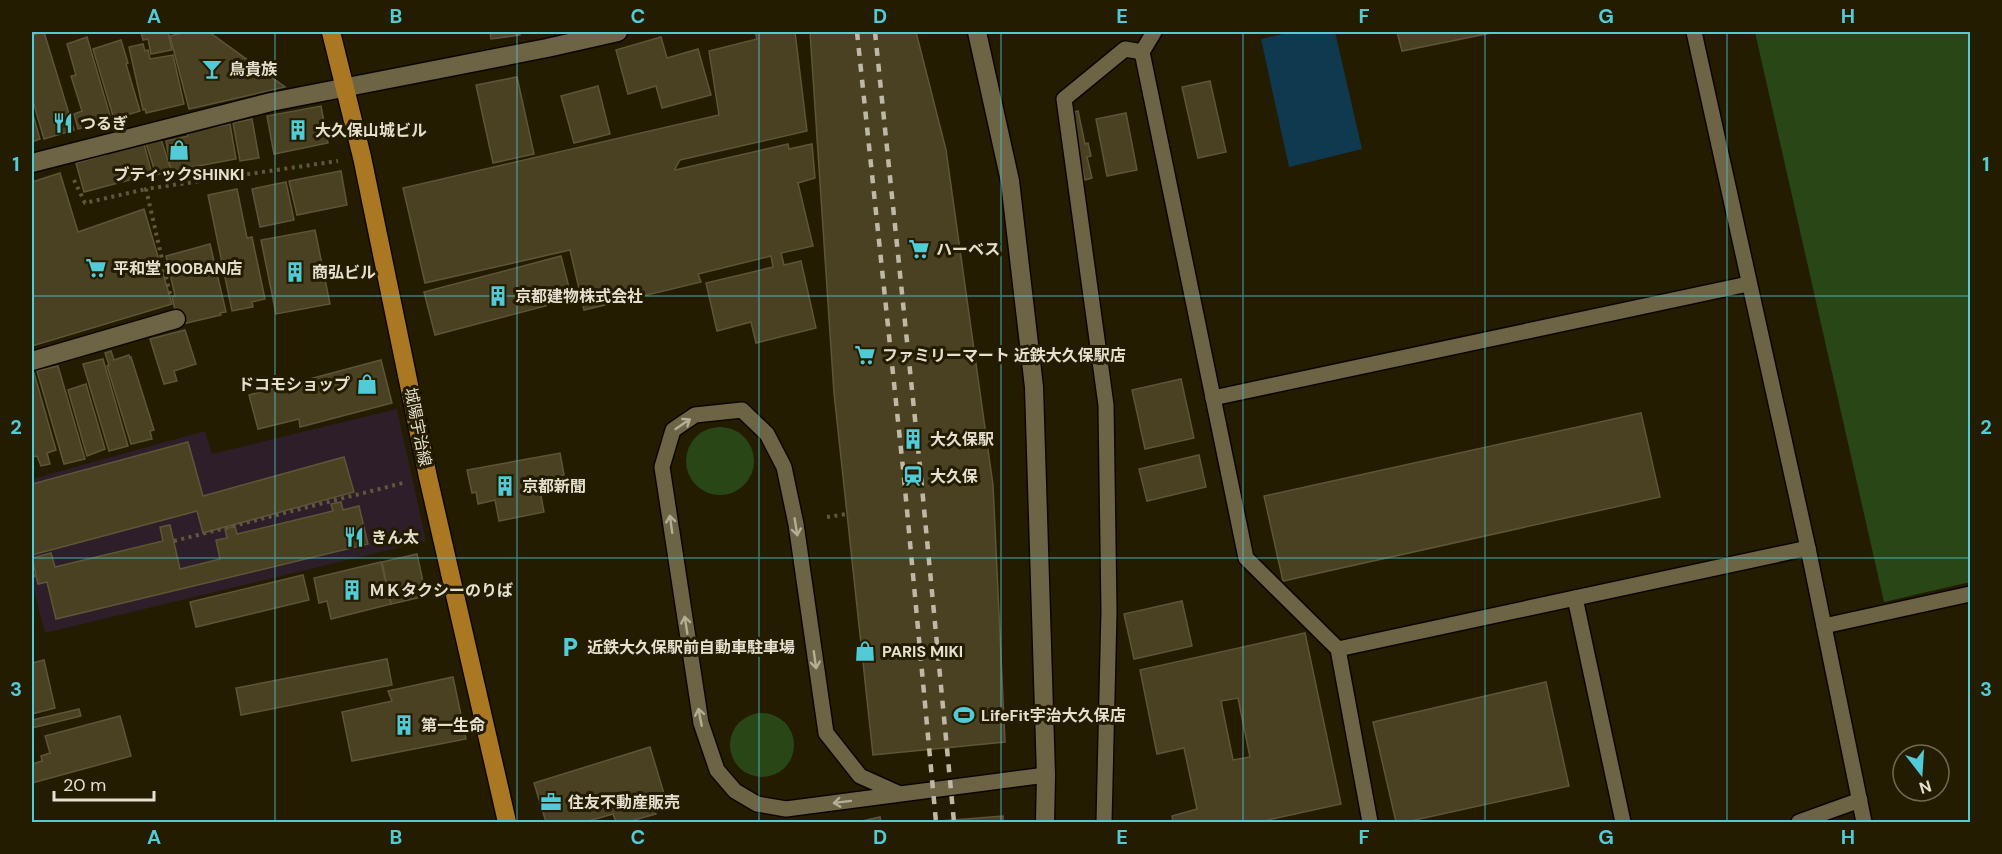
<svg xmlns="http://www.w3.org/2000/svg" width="2002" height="854" font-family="'DM Sans','Noto Sans JP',sans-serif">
<rect width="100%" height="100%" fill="#241c00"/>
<polygon fill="#2d1e29" points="397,409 426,541 45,633 32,583 32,479 205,431 212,454"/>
<g fill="#294716">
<polygon points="1755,32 1970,32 1970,582 1884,602"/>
<circle cx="720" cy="461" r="34"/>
<circle cx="762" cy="745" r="32"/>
</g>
<polygon fill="#0e394f" points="1293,32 1335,32 1362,149 1289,167 1261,39"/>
<g fill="#4a4123" stroke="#5e5537" stroke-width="1.5" fill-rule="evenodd">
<polygon points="44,32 74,130 44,139 32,98 32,35"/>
<polygon points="141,32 168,32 172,50 151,54 148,39 143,40"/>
<polygon points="186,32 209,32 285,87 189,109 170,36"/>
<polygon points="490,32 519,32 520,35 491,39"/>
<polygon points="755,32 795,32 807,131 680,160 675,169 675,170 788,144 789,149 812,144 815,178 798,183 813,246 781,253 784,265 801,261 816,328 756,343 751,322 717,331 706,283 773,267 771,256 698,274 701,282 584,310 570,250 425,283 403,188 719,115 709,51 757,39"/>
<polygon points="810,32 916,32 946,150 993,485 1005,742 873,755 834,393"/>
<polygon points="1397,32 1496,32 1402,51"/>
<polygon points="87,37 111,119 78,129 74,114 82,111 71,76 76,75 67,44"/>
<polygon points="661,37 667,58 698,49 711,95 662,108 656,86 628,94 616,50"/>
<polygon points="121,40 128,63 126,64 140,111 114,119 93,49"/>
<polygon points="143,44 145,51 148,50 150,59 173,55 184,104 146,113 145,109 143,110 129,47"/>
<polygon points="517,77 534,154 493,163 476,85"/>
<polygon points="1210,81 1226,152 1198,158 1182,87"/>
<polygon points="598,86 610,134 574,143 561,96"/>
<polygon points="321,106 328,143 274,154 267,116"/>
<polygon points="32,111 40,139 32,142"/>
<polygon points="1078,111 1085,144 1088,143 1091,156 1087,157 1092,178 1085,180 1080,159 1078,159 1070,113"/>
<polygon points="1126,113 1137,170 1107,176 1096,119"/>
<polygon points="252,119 259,158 240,161 233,123"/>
<polygon points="230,124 236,159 171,171 166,141 188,136 187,132"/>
<polygon points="161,139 171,170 156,175 146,143"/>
<polygon points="143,140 152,174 84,192 76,163 105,155 104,151"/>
<polygon points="341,171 347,205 297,215 289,181"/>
<polygon points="60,173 78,232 144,209 172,304 32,346 32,182"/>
<polygon points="286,182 294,220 260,227 252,189"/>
<polygon points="237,189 247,238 252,237 265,299 252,302 253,307 232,311 208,195"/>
<polygon points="315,230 330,304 276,314 261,240"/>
<polygon points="210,244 226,312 220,313 221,315 178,325 172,296 175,296 166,256"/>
<polygon points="561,256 572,299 435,335 424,292"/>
<polygon points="185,330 196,364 174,371 177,381 164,384 150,339"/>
<polygon points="111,351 114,360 129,355 130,358 131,357 154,430 150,431 152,439 131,444 107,366 109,365 105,353"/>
<polygon points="103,359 128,446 109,451 83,364"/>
<polygon points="381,360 392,403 300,427 299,419 258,429 249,395"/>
<polygon points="58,366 85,459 64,464 37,371"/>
<polygon points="34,373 56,450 47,453 50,464 41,466 37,456 32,457 32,374"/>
<polygon points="1181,379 1194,438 1145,449 1132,390"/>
<polygon points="86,384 105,449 87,456 68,390"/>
<polygon points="1641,413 1660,497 1283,581 1264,496"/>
<polygon points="188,442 203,496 344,457 354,492 203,533 197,511 32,555 32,484"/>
<polygon points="560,453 564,475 538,480 544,512 499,521 495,500 478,504 476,492 472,493 467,470"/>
<polygon points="1199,455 1206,487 1147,501 1139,469"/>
<polygon points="341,502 343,510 359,506 368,544 56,619 47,582 38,584 32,558 51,553 55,567 163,541 160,527 170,525 180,569 220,559 216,540 227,538 225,529 235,526 237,534 333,511 331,504"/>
<polygon points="417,554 426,596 391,604 382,562"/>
<polygon points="381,562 391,604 331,619 327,601 319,603 314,578"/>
<polygon points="303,575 309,600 196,627 190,602"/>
<polygon points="1182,601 1192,646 1134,659 1124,614"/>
<path d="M1305,633L1341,804L1259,822H1173L1172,816L1197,809L1184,748L1157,754L1140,670ZM1238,698L1250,757L1233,760L1221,701Z"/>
<polygon points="387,659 392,685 241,715 236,688"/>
<polygon points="44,660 55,708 32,714 32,663"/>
<polygon points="453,677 466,739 352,761 342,712 392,701 388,691"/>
<polygon points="1546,682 1569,786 1406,822 1396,822 1373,722"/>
<polygon points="79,709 81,716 32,728 32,720"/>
<polygon points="120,716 131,756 32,783 32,764 42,761 41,756 50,753 45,736"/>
<polygon points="650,747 665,797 652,801 656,814 627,822 616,822 613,814 585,822 546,822 534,783"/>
<polygon points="1003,816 1003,822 927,822"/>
<polygon points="880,817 881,822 858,822"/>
</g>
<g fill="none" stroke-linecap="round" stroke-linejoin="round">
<g stroke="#0d0600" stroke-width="18">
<g id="service">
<polyline points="1154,32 1142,52 1246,558 1338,649 1370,822"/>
<polyline points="1694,32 1808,548 1864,822"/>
<polyline points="1213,398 1748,284"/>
<polyline points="1575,598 1623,822"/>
<polyline points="1824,626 1970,594"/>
<polyline points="1338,649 1808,548"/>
<polyline points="900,794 860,776 826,733 796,524 784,467 767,434 742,410 695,415 673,430 662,467 701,723 717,770 735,791 757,804 786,809 1046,775"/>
<polyline points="1104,822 1109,611 1106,405 1064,99 1125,49 1142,52"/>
<polyline points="1799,822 1860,800"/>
</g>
</g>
<g stroke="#0d0600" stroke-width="21">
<g id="minor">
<polyline points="32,163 271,102 547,48 618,32"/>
<polyline points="32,361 176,319"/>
</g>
</g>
<g stroke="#0d0600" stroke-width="21">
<polyline id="tertiary" points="977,32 1010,181 1034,387 1046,775 1045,822"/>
</g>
<g stroke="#0d0600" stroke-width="21">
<polyline id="primary" points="331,32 362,157 428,477 507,822"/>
</g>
<g stroke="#5f583f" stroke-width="4" stroke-dasharray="3 4.5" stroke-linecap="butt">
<polyline points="74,180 85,203 146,189"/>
<polyline points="170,294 146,189 338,161"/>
<polyline points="827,517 847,514"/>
<polyline points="174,541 403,483"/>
<polyline points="32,576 36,575"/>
</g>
<use href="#service" stroke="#6d6445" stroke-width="15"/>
<use href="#minor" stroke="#6d6445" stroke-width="18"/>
<use href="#tertiary" stroke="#6d6445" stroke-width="18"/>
<use href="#primary" stroke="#aa7822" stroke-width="18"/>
<g stroke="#beb8a5" stroke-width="4.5" stroke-dasharray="8 8" stroke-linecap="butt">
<polyline points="857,32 904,478 936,822"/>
<polyline points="875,32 921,477 954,822"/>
</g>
</g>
<defs><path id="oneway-shaft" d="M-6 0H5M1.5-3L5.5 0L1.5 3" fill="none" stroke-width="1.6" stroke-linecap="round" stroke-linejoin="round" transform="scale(1.5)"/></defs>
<g stroke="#b4ae97">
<use href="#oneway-shaft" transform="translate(683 424) rotate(-34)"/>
<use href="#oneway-shaft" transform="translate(671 524) rotate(-98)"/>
<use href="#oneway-shaft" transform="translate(796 527) rotate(81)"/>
<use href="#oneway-shaft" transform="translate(686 625) rotate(-99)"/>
<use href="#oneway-shaft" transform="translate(815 660) rotate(82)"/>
<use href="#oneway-shaft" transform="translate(700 717) rotate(-101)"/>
<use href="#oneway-shaft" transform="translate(842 802) rotate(173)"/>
</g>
<path fill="none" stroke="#52cbd9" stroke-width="1.5" stroke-opacity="0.55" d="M275,32V822M517,32V822M759,32V822M1001,32V822M1243,32V822M1485,32V822M1727,32V822M32,296H1970M32,558H1970"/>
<defs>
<g id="bar-bare" transform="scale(1.62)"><path d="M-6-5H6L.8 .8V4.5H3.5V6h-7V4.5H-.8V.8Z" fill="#52cbd9" stroke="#241c00" stroke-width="2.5" paint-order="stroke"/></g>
<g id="restaurant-bare" transform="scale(1.62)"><path d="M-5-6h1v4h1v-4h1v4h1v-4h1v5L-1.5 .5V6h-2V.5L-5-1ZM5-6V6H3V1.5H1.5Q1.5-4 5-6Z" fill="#52cbd9" stroke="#241c00" stroke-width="2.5" paint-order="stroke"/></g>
<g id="building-bare" transform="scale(1.62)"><path d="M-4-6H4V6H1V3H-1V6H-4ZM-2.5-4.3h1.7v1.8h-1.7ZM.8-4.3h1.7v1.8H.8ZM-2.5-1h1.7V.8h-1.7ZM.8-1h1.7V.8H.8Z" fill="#52cbd9" stroke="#241c00" stroke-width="2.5" paint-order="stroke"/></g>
<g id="shop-bare" transform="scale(1.62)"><path d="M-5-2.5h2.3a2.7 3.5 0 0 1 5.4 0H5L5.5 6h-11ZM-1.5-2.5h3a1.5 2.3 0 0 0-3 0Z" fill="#52cbd9" stroke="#241c00" stroke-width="2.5" paint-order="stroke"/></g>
<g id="supermarket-bare" transform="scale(1.62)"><path d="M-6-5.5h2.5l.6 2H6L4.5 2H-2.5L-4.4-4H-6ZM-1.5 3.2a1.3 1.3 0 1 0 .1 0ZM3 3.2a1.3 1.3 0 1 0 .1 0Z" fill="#52cbd9" stroke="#241c00" stroke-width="2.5" paint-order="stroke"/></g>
<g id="station-bare" transform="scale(1.62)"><path d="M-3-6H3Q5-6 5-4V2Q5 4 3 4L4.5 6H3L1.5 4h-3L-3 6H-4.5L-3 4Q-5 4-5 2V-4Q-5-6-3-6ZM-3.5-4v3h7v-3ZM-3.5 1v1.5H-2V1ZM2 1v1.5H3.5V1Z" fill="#52cbd9" stroke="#241c00" stroke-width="2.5" paint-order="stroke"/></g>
<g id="parking-bare" transform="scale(1.62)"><path d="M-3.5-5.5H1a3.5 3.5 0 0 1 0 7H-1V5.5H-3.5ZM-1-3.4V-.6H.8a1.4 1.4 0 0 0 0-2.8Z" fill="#52cbd9" stroke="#241c00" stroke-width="2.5" paint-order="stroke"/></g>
<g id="stadium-bare" transform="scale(1.62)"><path d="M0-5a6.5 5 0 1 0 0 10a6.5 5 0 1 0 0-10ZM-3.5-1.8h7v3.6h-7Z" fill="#52cbd9" stroke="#241c00" stroke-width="2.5" paint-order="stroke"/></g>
<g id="office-bare" transform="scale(1.62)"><path d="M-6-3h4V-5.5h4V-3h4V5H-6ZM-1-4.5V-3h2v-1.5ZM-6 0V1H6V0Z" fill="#52cbd9" stroke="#241c00" stroke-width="2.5" paint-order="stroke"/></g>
</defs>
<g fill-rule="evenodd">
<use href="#bar-bare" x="212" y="69"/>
<use href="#restaurant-bare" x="63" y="123"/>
<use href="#building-bare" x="298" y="130"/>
<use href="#shop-bare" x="179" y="150"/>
<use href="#supermarket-bare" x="919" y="249"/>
<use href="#supermarket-bare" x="96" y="268"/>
<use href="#building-bare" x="295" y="272"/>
<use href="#building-bare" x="498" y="296"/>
<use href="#supermarket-bare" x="865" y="355"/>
<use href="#shop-bare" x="367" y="384"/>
<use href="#building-bare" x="913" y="439"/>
<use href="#station-bare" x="913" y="476"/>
<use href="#building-bare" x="505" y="486"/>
<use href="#restaurant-bare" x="354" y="537"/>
<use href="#building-bare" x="352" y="590"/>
<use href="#parking-bare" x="570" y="647"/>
<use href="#shop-bare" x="865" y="651"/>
<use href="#stadium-bare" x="964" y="715"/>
<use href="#building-bare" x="404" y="725"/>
<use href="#office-bare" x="551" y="802"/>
</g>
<g text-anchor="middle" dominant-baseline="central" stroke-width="6" stroke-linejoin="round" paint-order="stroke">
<g font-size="16" font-weight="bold" fill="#e4dfce" stroke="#241c00" text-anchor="start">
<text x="229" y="69">鳥貴族</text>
<text x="80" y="123">つるぎ</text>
<text x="315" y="130">大久保山城ビル</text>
<text x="179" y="174" text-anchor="middle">ブティックSHINKI</text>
<text x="936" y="249">ハーベス</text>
<text x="113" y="268">平和堂 100BAN店</text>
<text x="312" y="272">商弘ビル</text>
<text x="515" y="296">京都建物株式会社</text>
<text x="882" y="355">ファミリーマート 近鉄大久保駅店</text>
<text x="350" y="384" text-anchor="end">ドコモショップ</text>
<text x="930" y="439">大久保駅</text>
<text x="930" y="476">大久保</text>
<text x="522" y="486">京都新聞</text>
<text x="371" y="537">きん太</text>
<text x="369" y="590">ＭＫタクシーのりば</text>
<text x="587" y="647">近鉄大久保駅前自動車駐車場</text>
<text x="882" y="651">PARIS MIKI</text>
<text x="981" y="715">LifeFit宇治大久保店</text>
<text x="421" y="725">第一生命</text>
<text x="568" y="802">住友不動産販売</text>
</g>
<g font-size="16" fill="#e4dfce" stroke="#241c00">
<text transform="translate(418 427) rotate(79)">城陽宇治線</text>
</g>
</g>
<rect width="2002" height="854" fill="none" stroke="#241c00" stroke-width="66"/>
<g transform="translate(1921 773) rotate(163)"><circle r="28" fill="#241c00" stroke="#716a52" stroke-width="1.5"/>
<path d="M0-4.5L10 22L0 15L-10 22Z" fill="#52cbd9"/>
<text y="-9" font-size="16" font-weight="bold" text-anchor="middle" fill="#e4dfce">N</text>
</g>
<path d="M54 791v9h100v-9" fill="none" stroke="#e4dfce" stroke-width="3"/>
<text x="63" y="791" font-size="18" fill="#e4dfce" stroke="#241c00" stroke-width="4.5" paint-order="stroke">20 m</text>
<rect x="33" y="33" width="1936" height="788" fill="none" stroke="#52cbd9" stroke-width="2"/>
<g font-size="20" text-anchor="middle" font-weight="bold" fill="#52cbd9">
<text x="154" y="23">A</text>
<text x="396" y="23">B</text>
<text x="638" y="23">C</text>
<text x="880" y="23">D</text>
<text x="1122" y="23">E</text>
<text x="1364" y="23">F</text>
<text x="1606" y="23">G</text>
<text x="1848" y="23">H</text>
<text x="16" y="171">1</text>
<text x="1986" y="171">1</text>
<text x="16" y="434">2</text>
<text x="1986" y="434">2</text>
<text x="16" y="696">3</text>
<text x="1986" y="696">3</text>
<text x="154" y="844">A</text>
<text x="396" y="844">B</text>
<text x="638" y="844">C</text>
<text x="880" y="844">D</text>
<text x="1122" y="844">E</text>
<text x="1364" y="844">F</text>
<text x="1606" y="844">G</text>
<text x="1848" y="844">H</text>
</g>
</svg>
